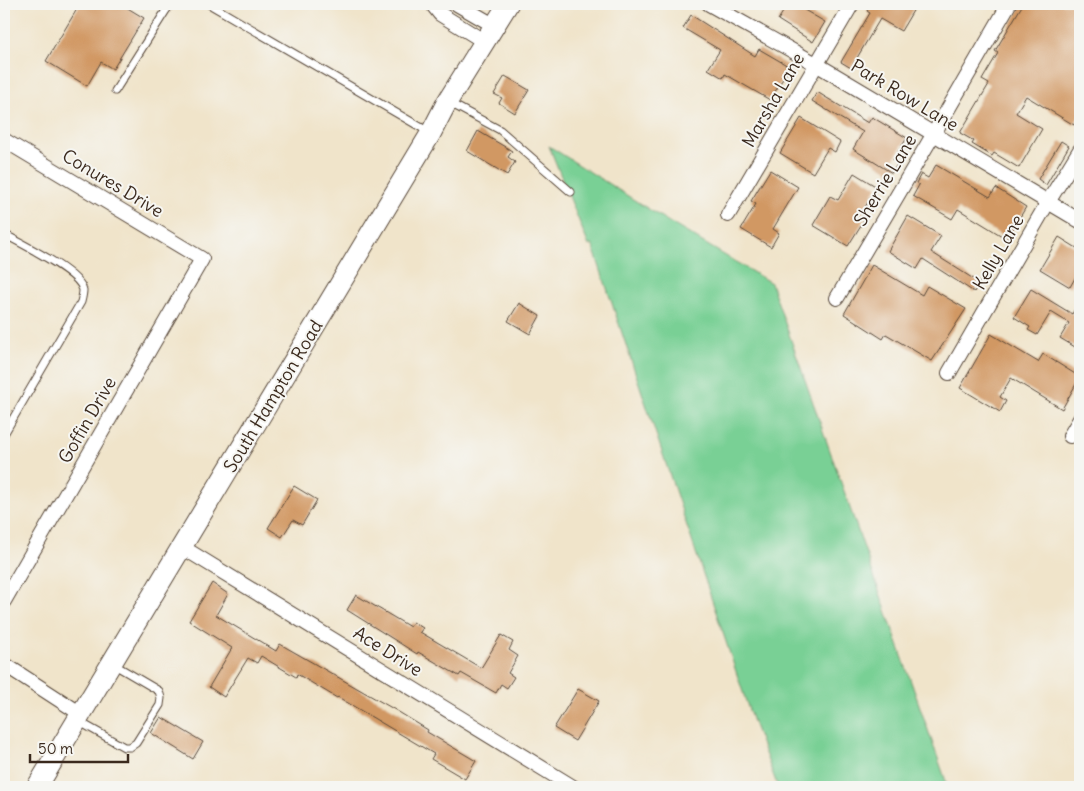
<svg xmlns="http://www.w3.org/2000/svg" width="1084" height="791" font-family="Delius,sans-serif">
<rect width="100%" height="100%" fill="#f6f6f2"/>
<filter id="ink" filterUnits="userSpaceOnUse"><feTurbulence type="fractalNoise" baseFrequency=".02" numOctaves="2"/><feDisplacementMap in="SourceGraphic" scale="10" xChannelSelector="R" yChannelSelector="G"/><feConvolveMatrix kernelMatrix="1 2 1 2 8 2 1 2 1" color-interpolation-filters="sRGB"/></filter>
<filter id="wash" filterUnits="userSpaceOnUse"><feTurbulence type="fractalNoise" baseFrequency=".0096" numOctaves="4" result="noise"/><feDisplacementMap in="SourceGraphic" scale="20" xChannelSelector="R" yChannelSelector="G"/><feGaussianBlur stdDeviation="1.12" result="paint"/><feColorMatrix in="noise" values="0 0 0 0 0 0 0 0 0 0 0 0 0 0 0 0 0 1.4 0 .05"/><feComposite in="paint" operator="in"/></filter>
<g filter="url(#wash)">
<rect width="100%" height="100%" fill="#f0e4ca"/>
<polygon fill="#79d095" stroke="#5a7d5a" points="549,146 669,222 771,283 948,787 778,787 754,725 592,244 589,246"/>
<g id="blocks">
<g fill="#d19863">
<polygon points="80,4 121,4 144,18 113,69 101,62 87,86 46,61"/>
<polygon points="788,4 794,4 825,22 813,42 778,20"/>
<polygon points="871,4 917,4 901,31 880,19 851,68 841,62 870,13 867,11"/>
<polygon points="1023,4 1080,4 1080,115 1074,125 1026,96 1016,113 1042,129 1019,168 994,153 992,156 972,144 974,141 960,133 989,84 982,80 998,53 995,51"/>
<polygon points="691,15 755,56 759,49 790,67 770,100 725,74 723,78 708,69 720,50 683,28"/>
<polygon points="505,76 529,90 515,113 499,103 502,98 494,94"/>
<polygon points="817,92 868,123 872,117 907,138 893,160 898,163 892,173 853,149 863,132 812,101"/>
<polygon points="801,118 840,142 835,152 828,148 813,173 780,153"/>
<polygon points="478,131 512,151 508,157 515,162 507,175 467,151"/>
<polygon points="1061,141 1069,146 1046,185 1038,179"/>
<polygon points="936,165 990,197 996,188 1026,207 1007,239 958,209 952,219 913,196 919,185 916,183 921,174 928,178"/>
<polygon points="770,170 798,187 773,229 779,233 771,247 741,229 756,204 751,201"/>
<polygon points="854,173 877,187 861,214 866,217 848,246 813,225 830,196 838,200"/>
<polygon points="908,216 941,236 931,252 980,283 974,292 923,259 917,269 888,251"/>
<polygon points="1059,237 1080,250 1080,269 1070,287 1040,269"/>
<polygon points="872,265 922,295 927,286 966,309 932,361 886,334 883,339 844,314"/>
<polygon points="1031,289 1072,314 1080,300 1080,350 1060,338 1069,323 1051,312 1037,335 1028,330 1030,327 1014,317"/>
<polygon points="519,303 540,316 530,334 508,321"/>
<polygon points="991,334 1038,362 1043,354 1080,377 1062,409 1011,378 1000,397 1006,401 1000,412 960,388"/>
<polygon points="294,486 317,500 302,525 293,520 282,537 268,528"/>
<polygon points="212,583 228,594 216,615 276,651 280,644 397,711 428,730 427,732 476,761 465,779 431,759 434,754 338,697 337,698 297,674 296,677 261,656 257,663 248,658 224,697 209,687 232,648 189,621"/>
<polygon points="356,595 410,627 413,622 423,628 420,632 481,668 501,635 513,642 509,650 518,656 508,673 514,677 507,688 501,684 496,693 461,673 459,676 418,652 417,654 347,610"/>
<polygon points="578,689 599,701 575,741 554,728"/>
<polygon points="161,717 203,742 193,759 151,733"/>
</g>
</g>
</g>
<g filter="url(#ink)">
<use href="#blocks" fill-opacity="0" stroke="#564638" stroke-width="1"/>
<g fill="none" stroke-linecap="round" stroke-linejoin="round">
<g stroke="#564638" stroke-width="9">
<g id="service">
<polyline points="157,4 167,9"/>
<polyline points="209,4 429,132"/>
<polyline points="115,91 170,4"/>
<polyline points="448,102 500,130 571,192"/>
<path d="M4,234C20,243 80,272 83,290C83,293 82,298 81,302L4,434"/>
<polyline points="78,721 124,747 130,747 136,743 160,705 161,698 159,691 113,664"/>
</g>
</g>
<g stroke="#564638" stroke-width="16">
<g id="minor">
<polyline points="432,4 440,14 485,42"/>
<polyline points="457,4 495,26"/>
<polyline points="709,4 816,64 1080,221"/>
<polyline points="4,140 202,259 4,601"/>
<polyline points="728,215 852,4"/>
<polyline points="837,298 933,135 1009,4"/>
<polyline points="949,373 1048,202 1080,150"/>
<polyline points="1070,436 1080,419"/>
<polyline points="182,547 573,787"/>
<polyline points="4,664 81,714"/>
</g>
</g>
<g stroke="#564638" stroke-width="22">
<polyline id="secondary" points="37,787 431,133 447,102 508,4"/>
</g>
<use href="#service" stroke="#fff" stroke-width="7"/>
<use href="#minor" stroke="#fff" stroke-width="14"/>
<use href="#secondary" stroke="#fff" stroke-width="20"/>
</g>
</g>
<g text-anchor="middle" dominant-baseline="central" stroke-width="4" stroke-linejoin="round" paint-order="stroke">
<g font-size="18" fill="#3b2a1e" stroke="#f6f6f2">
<text transform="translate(905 95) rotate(31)">Park Row Lane</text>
<text transform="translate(773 100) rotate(-60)">Marsha Lane</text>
<text transform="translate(885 180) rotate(-59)">Sherrie Lane</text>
<text transform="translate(113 183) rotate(31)">Conures Drive</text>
<text transform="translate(998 252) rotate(-60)">Kelly Lane</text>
<text transform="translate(273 396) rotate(-59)">South Hampton Road</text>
<text transform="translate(87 420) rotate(-60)">Goffin Drive</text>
<text transform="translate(388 651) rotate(32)">Ace Drive</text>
</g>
</g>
<rect width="1084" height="791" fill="none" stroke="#f6f6f2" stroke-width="20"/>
<path d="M30 754v8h98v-8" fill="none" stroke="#3b2a1e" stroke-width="2.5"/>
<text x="38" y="754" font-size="15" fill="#3b2a1e" stroke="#f6f6f2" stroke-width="4" paint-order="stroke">50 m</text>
</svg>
